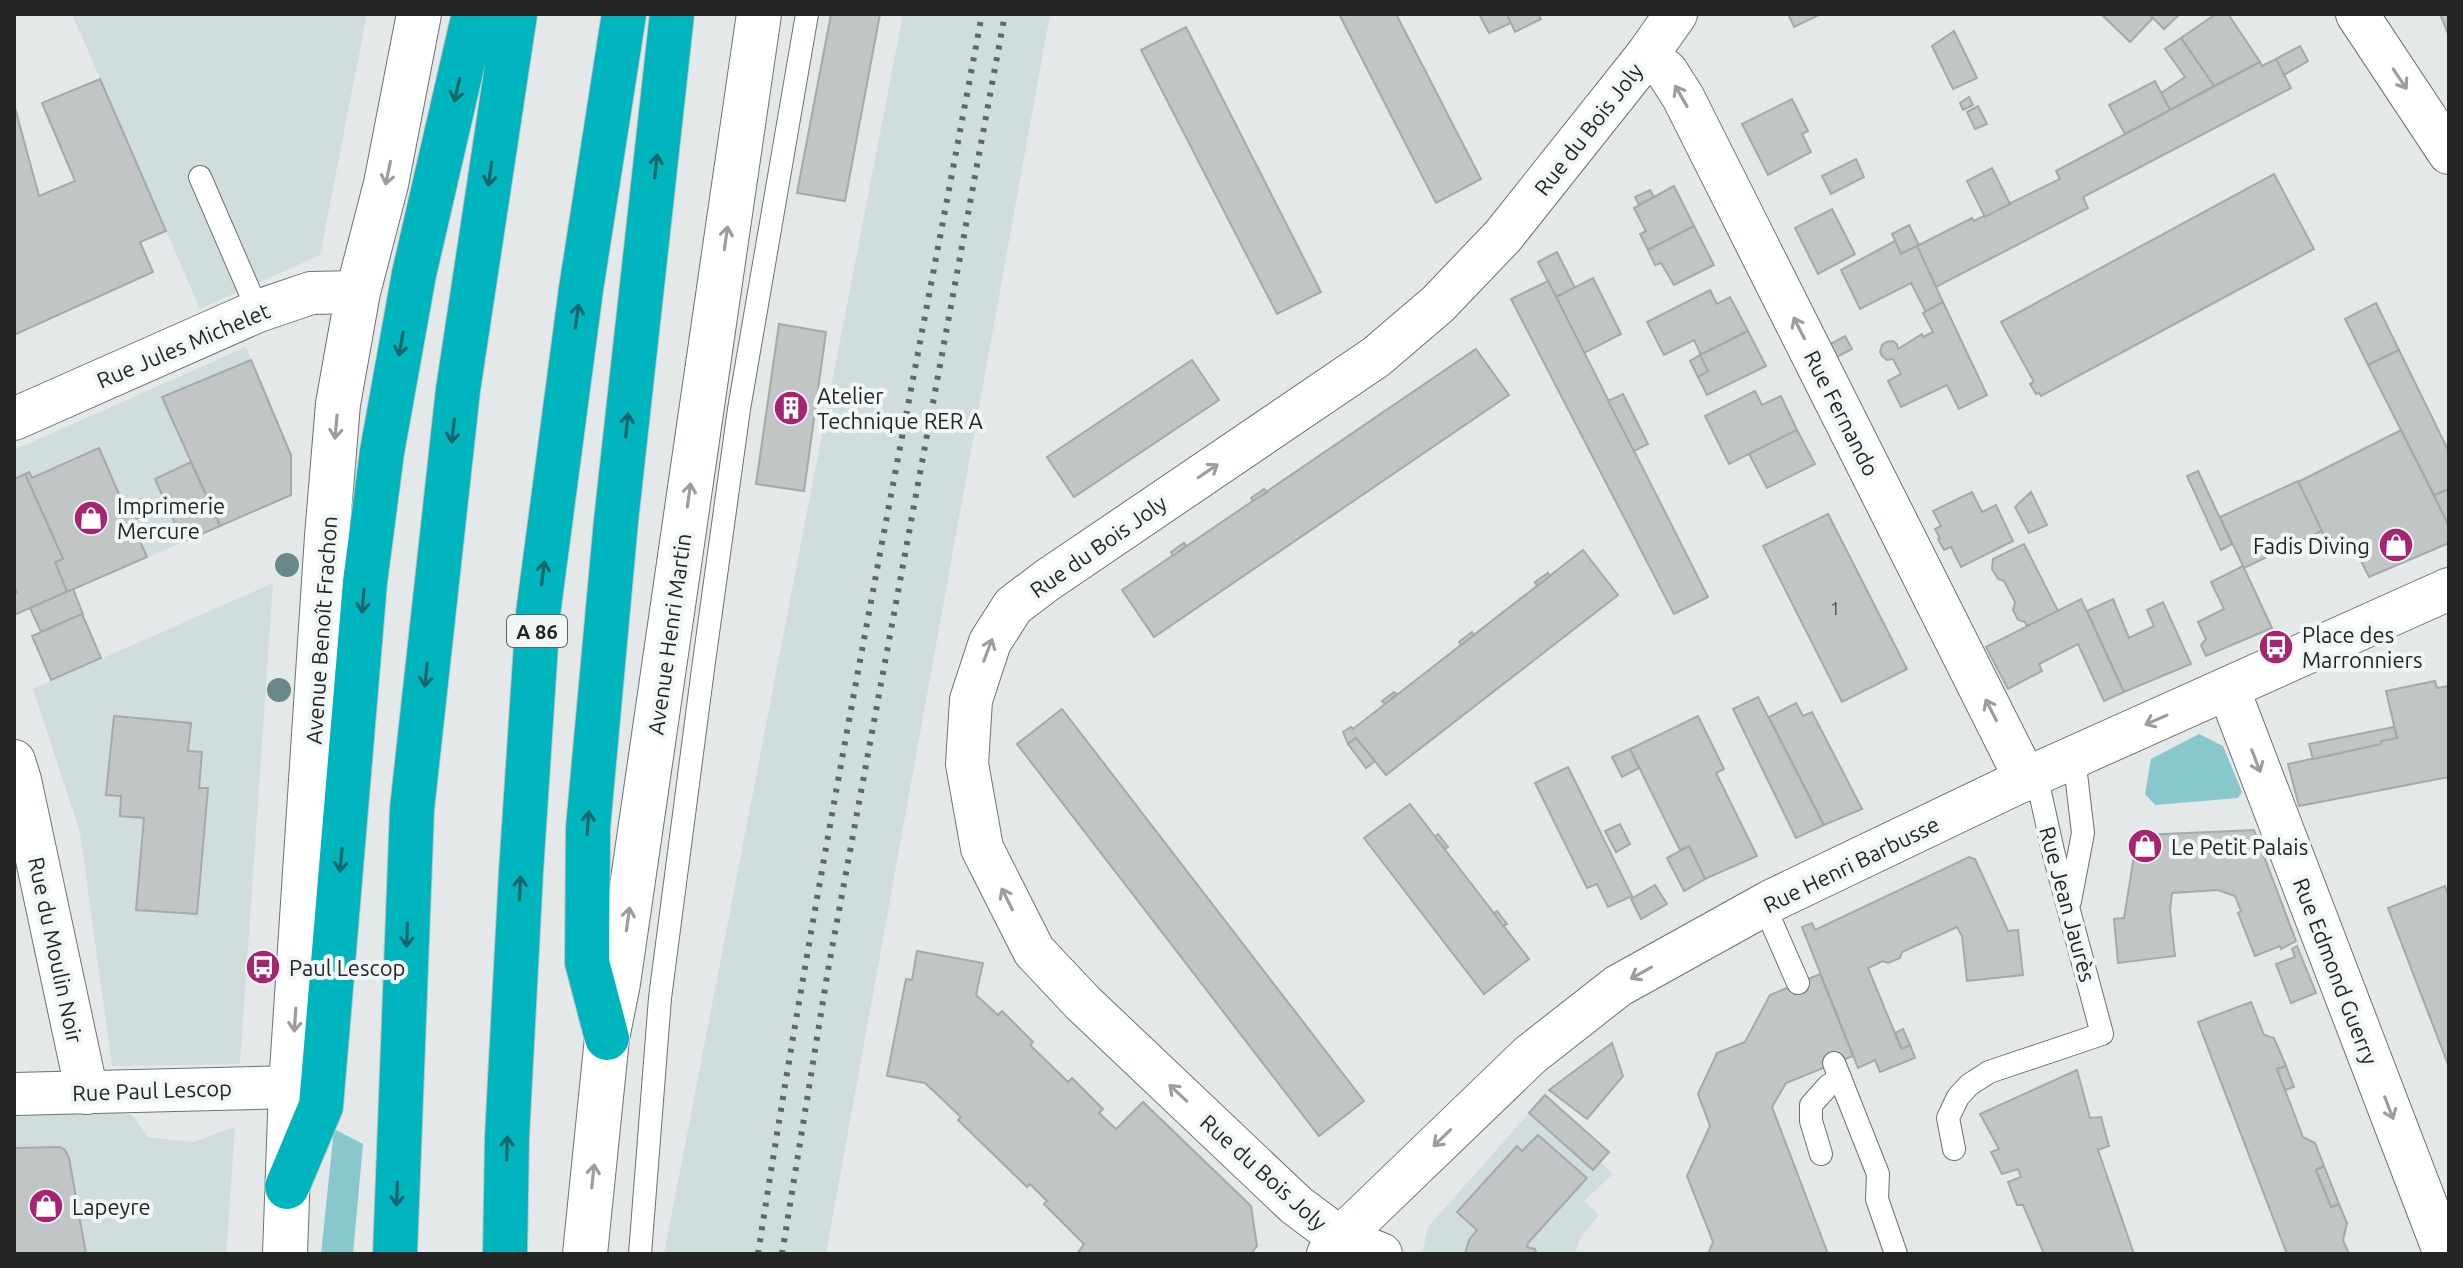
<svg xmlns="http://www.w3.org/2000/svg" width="2463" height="1268" font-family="Ubuntu,sans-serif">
<rect width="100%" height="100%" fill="#e4e8e9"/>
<g fill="#d0dddd">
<polygon points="72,14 367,14 320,255 200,309"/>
<polygon points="903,14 1050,14 826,1254 664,1254"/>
<polygon points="246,347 291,455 291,495 14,615 14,450"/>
<polygon points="273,583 240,1064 112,1066 80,832 33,689"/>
<polygon points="1545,1095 1609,1152 1600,1162 1613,1174 1584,1201 1599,1215 1583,1235 1577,1245 1576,1254 1422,1254 1428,1227"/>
<polygon points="117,1111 126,1113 134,1117 147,1137 193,1142 235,1127 226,1254 14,1254 14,1112"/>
</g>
<g fill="#88c8cc">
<polygon points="2199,734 2223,746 2242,792 2238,798 2155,805 2145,794 2151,759"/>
<polygon points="334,1129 363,1144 353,1254 321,1254"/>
</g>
<g fill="#c1c5c5" stroke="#a4a9a9" stroke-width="2">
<polygon points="831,14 880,14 845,201 797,193"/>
<polygon points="1339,14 1396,14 1481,179 1436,203"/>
<polygon points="1479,14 1507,14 1511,23 1489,33"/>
<polygon points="1507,14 1538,14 1541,19 1515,32"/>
<polygon points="1788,14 1821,14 1794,27"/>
<polygon points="2105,14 2149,14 2153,18 2130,42 2102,15"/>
<polygon points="2149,14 2180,14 2164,29"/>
<polygon points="2216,14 2228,14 2260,62 2214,86 2181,38"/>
<polygon points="2440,14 2449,14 2449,36"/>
<polygon points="1186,27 1321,292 1277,314 1141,50"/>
<polygon points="1954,31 1977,78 1953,89 1932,46"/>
<polygon points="2181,38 2214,86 2170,110 2161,93 2185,77 2165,49"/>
<polygon points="2300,46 2308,61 2284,75 2276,59"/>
<polygon points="2276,59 2291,88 2083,197 2088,208 1936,287 1917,246 1972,218 1974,221 2060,179 2056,171 2260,62 2262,66"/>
<polygon points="100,79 166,231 140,242 153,272 14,335 14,104 39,196 75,181 42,103"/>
<polygon points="2155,81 2170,110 2125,134 2109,105"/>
<polygon points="1969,97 1973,105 1963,110 1960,103"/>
<polygon points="1792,99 1808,131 1802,134 1811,152 1768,175 1742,124"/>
<polygon points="1978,106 1987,124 1975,129 1967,112"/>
<polygon points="1856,159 1864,177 1831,194 1822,176"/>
<polygon points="1992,168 2010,204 1985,217 1967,181"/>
<polygon points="2274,174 2314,249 2041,396 2039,393 2036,394 2030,384 2034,382 2001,322"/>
<polygon points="1674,186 1694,226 1648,250 1640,234 1646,231 1634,208"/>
<polygon points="1650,190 1654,197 1639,205 1635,197"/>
<polygon points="1832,209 1855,254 1818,274 1795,228"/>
<polygon points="1909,225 1919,245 1901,254 1892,234"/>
<polygon points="1694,226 1714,265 1674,285 1661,263 1655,265 1648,250"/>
<polygon points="1895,241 1901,254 1917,246 1943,302 1926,312 1911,283 1860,309 1841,270"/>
<polygon points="1557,252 1575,288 1556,297 1538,262"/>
<polygon points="1593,278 1621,334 1584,353 1556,297"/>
<polygon points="1548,281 1708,597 1674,614 1511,299"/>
<polygon points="1710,290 1717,304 1730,297 1748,331 1701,355 1694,340 1664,355 1647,322"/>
<polygon points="1943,302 1987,395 1959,409 1947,385 1901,407 1888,381 1901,374 1893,359 1887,360 1882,356 1880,352 1882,345 1886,342 1893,341 1897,344 1898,349 1922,334 1923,337 1933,332 1923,313"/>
<polygon points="2376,303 2399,350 2368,365 2345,319"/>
<polygon points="779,324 826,332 804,491 756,484"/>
<polygon points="1748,331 1766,366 1707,395 1698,377 1708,371 1700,355"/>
<polygon points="1845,336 1852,349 1831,360 1825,347"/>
<polygon points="1476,349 1509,395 1154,637 1122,590"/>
<polygon points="2399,350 2449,452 2449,489 2434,495 2368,365"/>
<polygon points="1700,355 1708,371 1698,377 1690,361"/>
<polygon points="251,360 291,455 291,495 220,526 162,397"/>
<polygon points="1192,360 1219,400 1074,497 1047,457"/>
<polygon points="1755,391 1762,405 1781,396 1797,430 1729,464 1705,416"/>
<polygon points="1623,394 1648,444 1634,451 1608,401"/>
<polygon points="1797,430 1815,464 1767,488 1749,454"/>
<polygon points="2401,430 2449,526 2449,543 2369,577 2351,541 2331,551 2298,482"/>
<polygon points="99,448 124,506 139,499 143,500 148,506 146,514 131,521 147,557 67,592 55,562 63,559 25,474 29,472 32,478"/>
<polygon points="191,462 220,526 183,542 155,479"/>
<polygon points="2198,471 2232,544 2221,550 2187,476"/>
<polygon points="25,474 63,559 55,562 67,592 14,615 14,594 17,593 14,585 14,479"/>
<polygon points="2298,481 2322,531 2244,568 2220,517"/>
<polygon points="1264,489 1267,492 1253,501 1251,498"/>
<polygon points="2449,489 2449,526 2434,495"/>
<polygon points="1972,492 1982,512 1996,505 2013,541 1961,567 1951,547 1944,550 1938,539 1940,538 1935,529 1941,526 1933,511"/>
<polygon points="2031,492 2047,525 2029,533 2015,507"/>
<polygon points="1828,514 1907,669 1842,702 1763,546"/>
<polygon points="1184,543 1186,546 1173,556 1171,552"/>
<polygon points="2024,544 2058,611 2027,626 2025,622 2018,620 2013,610 2015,602 2004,581 1998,579 1992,569 1993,559"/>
<polygon points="1583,550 1618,595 1386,775 1356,738 1348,744 1343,732 1351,727 1353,729"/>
<polygon points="2243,566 2272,628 2206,656 2201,645 2206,639 2198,622 2224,609 2211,582"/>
<polygon points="1548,573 1550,576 1537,586 1535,582"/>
<polygon points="73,589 83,614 41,632 30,608"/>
<polygon points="2081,599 2124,692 2104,701 2078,644 2039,664 2042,671 2008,689 1986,647"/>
<polygon points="2113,599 2129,638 2154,626 2147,610 2163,602 2191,664 2124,692 2087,611"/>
<polygon points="82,614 101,658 51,680 32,636"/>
<polygon points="1472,632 1474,635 1461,645 1459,642"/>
<polygon points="2435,681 2437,688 2449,686 2449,777 2299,806 2288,764 2381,744 2381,741 2397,738 2386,691"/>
<polygon points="1394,692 1397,694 1385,704 1382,701"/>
<polygon points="1758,697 1824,825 1796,838 1733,709"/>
<polygon points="1796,703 1803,716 1812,712 1862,809 1824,825 1769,717"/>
<polygon points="1062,709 1364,1101 1319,1136 1017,744"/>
<polygon points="114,716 191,723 188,751 202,752 199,788 208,788 197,914 136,910 144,818 120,816 121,796 106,795"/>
<polygon points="1698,716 1724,769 1716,773 1757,856 1705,879 1689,846 1680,850 1630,749"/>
<polygon points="2394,727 2397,738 2381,741 2381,744 2313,759 2309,744"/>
<polygon points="1356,738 1375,761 1366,768 1348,744"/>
<polygon points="1630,749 1639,768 1622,777 1612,757"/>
<polygon points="1568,767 1632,896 1608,907 1597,884 1587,888 1535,783"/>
<polygon points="1410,804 1529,959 1484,994 1364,838"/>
<polygon points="1620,824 1630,844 1616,852 1605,831"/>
<polygon points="2254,830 2296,941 2281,949 2280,946 2255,956 2238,913 2241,911 2235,896 2218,890 2172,893 2170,910 2175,956 2118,963 2114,919 2124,918 2137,838 2142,835"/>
<polygon points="1438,834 1448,847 1445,849 1435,837"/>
<polygon points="1689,846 1705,879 1684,891 1667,858"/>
<polygon points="1969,857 1975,859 2008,931 2018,930 2023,975 1967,981 1962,936 1957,927 1902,952 1900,958 1888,963 1883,961 1868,968 1901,1048 1910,1045 1915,1058 1880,1072 1875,1060 1858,1068 1802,927 1812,923 1815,930"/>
<polygon points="1655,885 1667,904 1641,919 1631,899"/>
<polygon points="2445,886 2449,897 2449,1067 2388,908"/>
<polygon points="1497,911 1507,924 1503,926 1494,913"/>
<polygon points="2297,946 2316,993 2291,1003 2276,964 2295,957 2292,949"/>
<polygon points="917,951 983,963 976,995 998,1015 1002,1011 1033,1042 1030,1045 1068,1082 1072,1078 1103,1109 1099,1113 1116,1129 1143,1102 1251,1206 1257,1246 1251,1254 1077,1254 1084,1244 1044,1204 1047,1201 1030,1184 1027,1187 958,1120 961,1117 925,1083 887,1076 906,979 912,980"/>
<polygon points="1820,974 1853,1056 1786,1083 1772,1107 1828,1254 1708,1254 1713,1242 1687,1176 1710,1126 1698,1094 1717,1053 1745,1042 1770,995"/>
<polygon points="2251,1002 2264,1035 2274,1038 2286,1066 2277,1069 2303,1137 2315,1143 2324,1166 2316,1170 2331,1207 2339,1204 2347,1223 2343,1240 2349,1254 2287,1254 2198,1022"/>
<polygon points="1903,1029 1910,1045 1902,1049 1895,1033"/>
<polygon points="1612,1043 1623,1076 1587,1119 1549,1090"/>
<polygon points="2286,1066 2294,1087 2285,1090 2277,1069"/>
<polygon points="2077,1070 2090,1118 2101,1117 2109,1146 2098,1150 2134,1254 2044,1254 2023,1205 2017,1205 2008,1182 2021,1177 2018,1169 2002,1174 1991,1152 1999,1149 1980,1114"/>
<polygon points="1545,1095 1609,1152 1593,1170 1529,1113"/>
<polygon points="1538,1135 1587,1178 1528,1243 1527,1247 1535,1249 1537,1254 1465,1254 1469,1240 1477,1230 1457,1212 1517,1146 1522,1151"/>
<polygon points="60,1147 65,1150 69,1158 86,1254 14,1254 14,1148"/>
<polygon points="2324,1166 2339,1204 2331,1207 2316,1170"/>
</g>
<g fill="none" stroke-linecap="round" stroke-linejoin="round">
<g stroke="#6e7272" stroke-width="24">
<g id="service">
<polyline points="200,177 258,311"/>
<polyline points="2070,901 2083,833 2074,757"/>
<polyline points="1764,905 1798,983"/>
<polyline points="1834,1063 1878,1174 1877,1199 1896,1254"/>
<polyline points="1954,1149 1948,1118 1958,1097 1969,1085 1989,1072 2102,1034 2053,851 2036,774"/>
<polyline points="1821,1154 1811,1121 1811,1105 1828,1086 1840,1078"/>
<polyline points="640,1254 660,998 703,669 739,409 807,14"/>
</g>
</g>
<g stroke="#6e7272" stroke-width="44">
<g id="minor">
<polyline points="2357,14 2449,153"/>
<polyline points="1647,55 1667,72 1683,97 2026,780"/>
<polyline points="14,419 258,311 311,293 358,292"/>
<polyline points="2228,688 2445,1254"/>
<polyline points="14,761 20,780 87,1093"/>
<polyline points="14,1094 291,1087"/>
<polyline points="1328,1254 1340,1238 1530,1055 1618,986 1771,901 2036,774 2449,589"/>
<polyline points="1381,1254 1340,1238 1296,1205 1083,1003 1034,951 991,866 982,848 967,764 971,700 990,642 1013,606 1046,581 1376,357 1438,304 1503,236 1647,55 1676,14"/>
</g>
</g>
<g stroke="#6e7272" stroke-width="46">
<g id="tertiary">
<polyline points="285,1254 291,1087 327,536 338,404 358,292 386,184 419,14"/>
<polyline points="585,1254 607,1038 618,983 759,14"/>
</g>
</g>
<g stroke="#c2c2c2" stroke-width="46">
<g id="motorway">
<polyline points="607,1038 587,962 588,828 616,521 672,14"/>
<polyline points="287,1187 321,1106 365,582 382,452 414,274 474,14"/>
<polyline points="395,1254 412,809 458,390 515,14"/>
<polyline points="505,1254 507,1137 521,872 538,614 581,289 624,14"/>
</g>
</g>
<use href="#service" stroke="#fff" stroke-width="22"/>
<use href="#minor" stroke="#fff" stroke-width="42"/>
<use href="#tertiary" stroke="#fff" stroke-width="44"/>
<use href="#motorway" stroke="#00b5be" stroke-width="44"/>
<g stroke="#636666" stroke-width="6" stroke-dasharray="4 8" stroke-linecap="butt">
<path d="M758,1254C822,839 905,427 982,14"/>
<polyline points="782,1254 828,970 1005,14"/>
</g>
</g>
<g fill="#69888a">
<circle cx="287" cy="565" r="12"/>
<circle cx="279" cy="690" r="12"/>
</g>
<defs><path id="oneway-shaft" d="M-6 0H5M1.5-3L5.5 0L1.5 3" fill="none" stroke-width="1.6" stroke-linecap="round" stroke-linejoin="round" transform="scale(2)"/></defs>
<g stroke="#9c9d9d">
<use href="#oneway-shaft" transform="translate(2400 79) rotate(56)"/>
<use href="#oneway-shaft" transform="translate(1681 96) rotate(-120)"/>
<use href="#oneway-shaft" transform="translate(388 173) rotate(102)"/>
<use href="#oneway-shaft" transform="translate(726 238) rotate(-82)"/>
<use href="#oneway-shaft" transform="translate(1799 328) rotate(-117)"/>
<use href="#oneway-shaft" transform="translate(336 427) rotate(95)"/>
<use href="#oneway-shaft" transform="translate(1208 471) rotate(-34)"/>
<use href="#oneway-shaft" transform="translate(689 495) rotate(-82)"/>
<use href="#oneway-shaft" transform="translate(988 650) rotate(-69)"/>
<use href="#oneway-shaft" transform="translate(1991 710) rotate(-117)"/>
<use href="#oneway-shaft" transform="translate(2156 720) rotate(156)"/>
<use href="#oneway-shaft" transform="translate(2256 761) rotate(69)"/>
<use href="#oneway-shaft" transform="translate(1007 899) rotate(-117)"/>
<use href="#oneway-shaft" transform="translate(628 919) rotate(-82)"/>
<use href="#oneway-shaft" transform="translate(1641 973) rotate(151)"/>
<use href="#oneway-shaft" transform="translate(295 1020) rotate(94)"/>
<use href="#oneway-shaft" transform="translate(1178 1093) rotate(-137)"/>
<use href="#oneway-shaft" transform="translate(2389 1108) rotate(69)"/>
<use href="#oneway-shaft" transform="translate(1442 1138) rotate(136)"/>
<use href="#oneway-shaft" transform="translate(593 1176) rotate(-84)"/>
</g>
<g stroke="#14666a">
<use href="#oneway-shaft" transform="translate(457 90) rotate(103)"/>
<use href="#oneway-shaft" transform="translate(656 166) rotate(-84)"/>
<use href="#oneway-shaft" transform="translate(490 174) rotate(98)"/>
<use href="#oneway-shaft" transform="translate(577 316) rotate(-82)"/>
<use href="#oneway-shaft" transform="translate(401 344) rotate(100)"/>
<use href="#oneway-shaft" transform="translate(627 425) rotate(-84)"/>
<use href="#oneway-shaft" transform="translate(453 431) rotate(97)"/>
<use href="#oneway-shaft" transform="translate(543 573) rotate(-83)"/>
<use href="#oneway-shaft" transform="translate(363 601) rotate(95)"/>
<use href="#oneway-shaft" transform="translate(426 675) rotate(96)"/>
<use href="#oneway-shaft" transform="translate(588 823) rotate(-86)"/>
<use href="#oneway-shaft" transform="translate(341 860) rotate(95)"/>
<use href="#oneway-shaft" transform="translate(520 888) rotate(-87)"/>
<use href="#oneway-shaft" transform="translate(407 935) rotate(92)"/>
<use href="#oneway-shaft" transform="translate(507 1148) rotate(-89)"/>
<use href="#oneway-shaft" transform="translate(397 1194) rotate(92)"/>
</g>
<defs>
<g id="building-disc" transform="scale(1.8)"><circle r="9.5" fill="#a72470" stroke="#f1f6f6"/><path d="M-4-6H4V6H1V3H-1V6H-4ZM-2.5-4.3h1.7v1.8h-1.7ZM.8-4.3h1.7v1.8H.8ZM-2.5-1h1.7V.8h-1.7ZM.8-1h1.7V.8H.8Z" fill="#fff"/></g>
<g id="shop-disc" transform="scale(1.8)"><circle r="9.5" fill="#a72470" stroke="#f1f6f6"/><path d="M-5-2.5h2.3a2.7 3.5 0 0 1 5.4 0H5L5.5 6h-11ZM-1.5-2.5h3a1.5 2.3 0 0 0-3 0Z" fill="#fff"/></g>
<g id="bus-disc" transform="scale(1.8)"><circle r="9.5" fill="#a72470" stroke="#f1f6f6"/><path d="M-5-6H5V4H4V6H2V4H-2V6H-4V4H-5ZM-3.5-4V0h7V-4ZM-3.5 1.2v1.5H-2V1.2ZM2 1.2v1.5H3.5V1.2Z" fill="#fff"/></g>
</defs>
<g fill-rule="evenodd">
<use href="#building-disc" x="791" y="408"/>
<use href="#shop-disc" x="91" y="518"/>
<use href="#shop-disc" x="2396" y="545"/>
<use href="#bus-disc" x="2276" y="647"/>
<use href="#shop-disc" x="2145" y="846"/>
<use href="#bus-disc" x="263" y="967"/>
<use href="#shop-disc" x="46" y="1206"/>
</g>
<g text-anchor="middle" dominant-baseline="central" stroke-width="8" stroke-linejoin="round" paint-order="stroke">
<g font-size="18" fill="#4b4e4e">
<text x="1835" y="608">1</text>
</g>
<rect fill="#f1f6f6" stroke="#626464" stroke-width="2" x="507" y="615" width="60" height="32" rx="6"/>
<g font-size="20" font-weight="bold" fill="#242626">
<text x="537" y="631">A 86</text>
</g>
<g font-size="22" fill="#242626" stroke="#f1f6f6">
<text transform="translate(1588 129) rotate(-52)">Rue du Bois Joly</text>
<text transform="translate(183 345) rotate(-23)">Rue Jules Michelet</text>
<text transform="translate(1842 413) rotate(63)">Rue Fernando</text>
<text transform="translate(1098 546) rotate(-35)">Rue du Bois Joly</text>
<text transform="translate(321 630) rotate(-86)">Avenue Benoît Frachon</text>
<text transform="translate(669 634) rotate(-82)">Avenue Henri Martin</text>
<text transform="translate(1851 864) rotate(-26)">Rue Henri Barbusse</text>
<text transform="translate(2068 904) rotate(75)">Rue Jean Jaurès</text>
<text transform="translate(56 950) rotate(78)">Rue du Moulin Noir</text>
<text transform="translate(2336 971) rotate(69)">Rue Edmond Guerry</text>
<text transform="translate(152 1090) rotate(-2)">Rue Paul Lescop</text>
<text transform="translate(1264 1172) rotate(42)">Rue du Bois Joly</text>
</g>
<g font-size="22" fill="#242626" stroke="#f1f6f6" text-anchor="start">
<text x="817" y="395">Atelier<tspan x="817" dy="25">Technique RER A</tspan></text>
<text x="117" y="505">Imprimerie<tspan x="117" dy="25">Mercure</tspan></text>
<text x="2370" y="545" text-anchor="end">Fadis Diving</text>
<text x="2302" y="634">Place des<tspan x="2302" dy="25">Marronniers</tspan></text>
<text x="2171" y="846">Le Petit Palais</text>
<text x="289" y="967">Paul Lescop</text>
<text x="72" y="1206">Lapeyre</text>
</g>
</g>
<rect width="2463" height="1268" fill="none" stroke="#242626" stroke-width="32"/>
</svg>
